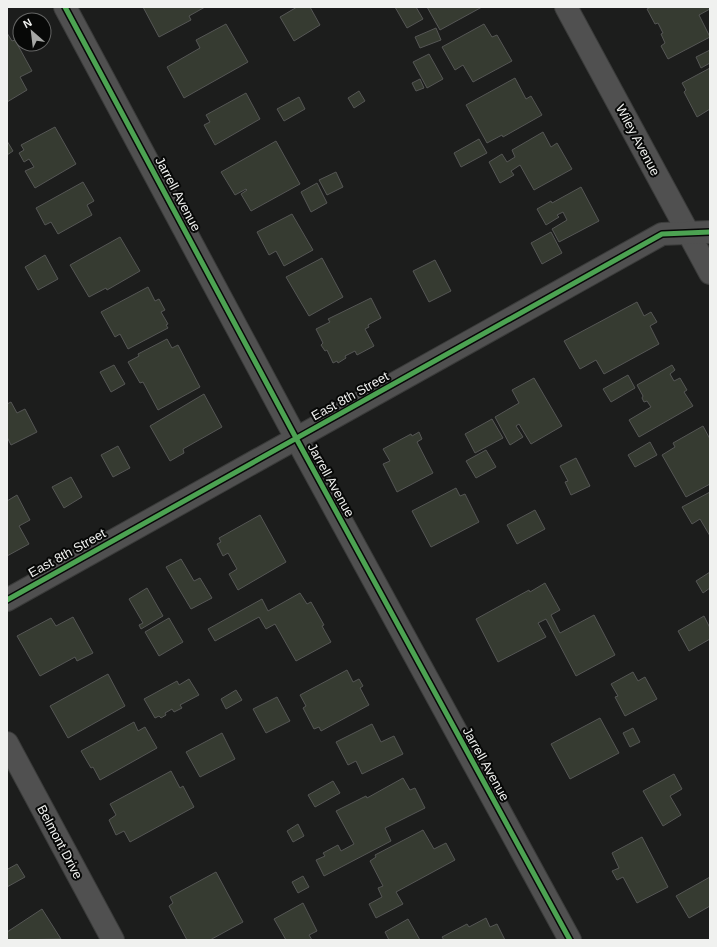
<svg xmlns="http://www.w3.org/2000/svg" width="717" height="947" font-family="Arial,sans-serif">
<rect width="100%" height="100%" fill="#1c1d1c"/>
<g fill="#363b31" stroke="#555655">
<polygon points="143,7 205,7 189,16 191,20 159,37"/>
<polygon points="297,7 310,7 320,25 294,41 280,17"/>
<polygon points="395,7 416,7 423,19 407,28"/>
<polygon points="427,7 482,7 440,30"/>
<polygon points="651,7 710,7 710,9 699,15 710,37 668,59 661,46 665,43 661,34 663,33 658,23 655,24 647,9"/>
<polygon points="226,24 248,62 184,98 167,67 200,48 196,40"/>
<polygon points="484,24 492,37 497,35 512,61 473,82 463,65 455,70 442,47"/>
<polygon points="436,28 441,40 420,48 415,37"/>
<polygon points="7,33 12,41 15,40 32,71 20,77 27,90 7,102"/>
<polygon points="710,50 710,63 701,68 696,57"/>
<polygon points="429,54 443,79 427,88 413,62"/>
<polygon points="710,68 710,109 697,117 684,92 686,90 682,83"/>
<polygon points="515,78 526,99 531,96 542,115 503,137 502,135 487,143 466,105"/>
<polygon points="420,79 424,88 416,91 412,83"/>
<polygon points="359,91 365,101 354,108 348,98"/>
<polygon points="246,93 260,119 215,145 204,125 210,122 206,115"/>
<polygon points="299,97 305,109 284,121 277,109"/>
<polygon points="55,127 76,164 35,188 25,171 34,167 29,159 24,162 19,153 24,150 21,145"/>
<polygon points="543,132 551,147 557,143 572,169 534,190 520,165 511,171 514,175 500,183 489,162 502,154 507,162 515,157 512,150"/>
<polygon points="479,139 487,153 461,167 454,153"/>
<polygon points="7,141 13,151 7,155"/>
<polygon points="276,141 300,184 251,211 241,194 247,190 246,189 235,195 221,172"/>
<polygon points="336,172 343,187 327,195 319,180"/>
<polygon points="83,182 94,201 87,205 92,215 58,234 51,222 45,225 36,208"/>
<polygon points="317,183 327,203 311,212 301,192"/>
<polygon points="581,187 599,221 559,242 552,229 567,220 563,212 557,215 559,217 546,225 537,209 551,201 552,203"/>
<polygon points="292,214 313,250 284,266 276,251 269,255 257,232"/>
<polygon points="551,232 562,253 542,264 531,243"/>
<polygon points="120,237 140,271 107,290 106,288 89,297 70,265"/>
<polygon points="45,255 58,279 38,290 25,267"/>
<polygon points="322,258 343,297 309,316 286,277"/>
<polygon points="435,260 451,291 429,302 413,271"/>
<polygon points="148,287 155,301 159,299 165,310 161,312 168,324 166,325 168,328 128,349 120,334 115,337 101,312"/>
<polygon points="371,298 381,318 368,325 369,327 365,329 374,346 357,355 355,351 345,356 346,358 338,363 337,361 333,363 327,350 325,351 321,345 323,343 316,329 330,322 328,319"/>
<polygon points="637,302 644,316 651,312 657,322 650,326 659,344 604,374 596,360 580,369 564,341"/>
<polygon points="167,339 172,348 178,345 200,387 158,410 143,382 140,383 128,362 139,356 138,354"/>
<polygon points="114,365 125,384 111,392 100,372"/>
<polygon points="672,365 675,370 670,374 674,381 680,378 687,390 684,392 693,406 639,437 629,420 651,407 647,401 644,402 642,398 643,396 637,385"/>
<polygon points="628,375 635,388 611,402 603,389"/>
<polygon points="534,378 562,426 531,444 519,424 516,426 523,437 510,445 495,417 519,403 512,390"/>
<polygon points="204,394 222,427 183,449 184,453 170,461 150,426"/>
<polygon points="11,402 17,413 25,409 37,432 11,445 7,437 7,404"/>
<polygon points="492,419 503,438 475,453 465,434"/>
<polygon points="703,426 710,439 710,484 686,497 662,455 675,447 673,443"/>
<polygon points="419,432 422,439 417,442 433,473 397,492 383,464 390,461 383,449 411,434 412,436"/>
<polygon points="650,442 657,455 635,467 628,455"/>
<polygon points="118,446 130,468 113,477 101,455"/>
<polygon points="486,450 496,467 476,478 466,461"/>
<polygon points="576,458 590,486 571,495 565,482 568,481 560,466"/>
<polygon points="71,477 82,497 64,508 52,487"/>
<polygon points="456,488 460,496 465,494 479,522 431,547 412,511"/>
<polygon points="710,492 710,536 700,519 692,524 682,507"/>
<polygon points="17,495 30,520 19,526 29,544 7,556 7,501"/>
<polygon points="535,510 545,529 517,544 507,525"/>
<polygon points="260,515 286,562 238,590 229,574 237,569 228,553 223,556 217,544 221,542 219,538"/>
<polygon points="181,559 194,581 200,578 212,598 191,609 166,567"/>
<polygon points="710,572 710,588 703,593 696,581"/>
<polygon points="545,583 560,610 551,615 560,633 594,615 615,655 576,676 546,619 538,623 546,637 498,662 476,619 529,590 530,592"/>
<polygon points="147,588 163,616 141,629 139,625 143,623 129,599"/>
<polygon points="300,593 307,604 311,602 324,625 322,626 331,642 296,661 275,624 266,629 259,617 215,641 208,629 262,599 268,611"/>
<polygon points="704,616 710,628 710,639 689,651 678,631"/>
<polygon points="73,617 93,653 77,661 75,657 40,676 17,636 51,618 56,626"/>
<polygon points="169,618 183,642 159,656 145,632"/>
<polygon points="347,670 353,682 359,679 363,686 360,688 369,705 321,731 319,727 314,729 303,708 306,706 300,695"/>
<polygon points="633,672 638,681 645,677 657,699 625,716 615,697 618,696 611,684"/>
<polygon points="108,674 125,706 68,738 50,706"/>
<polygon points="189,679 199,695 180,705 182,708 174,712 172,709 165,713 166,715 161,718 159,716 155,718 144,699 177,681 179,685"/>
<polygon points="236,690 242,700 226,709 221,699"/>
<polygon points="277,697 290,721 266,733 253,709"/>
<polygon points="600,718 619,753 570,779 551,744"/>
<polygon points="134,722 138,731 145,727 157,748 100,780 93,767 91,768 81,751"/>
<polygon points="372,724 381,742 394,736 403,754 362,774 356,761 348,765 336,742"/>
<polygon points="633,728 640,742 630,747 623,733"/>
<polygon points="222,733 235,759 200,777 186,752"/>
<polygon points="171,771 180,788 183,786 194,807 130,842 124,831 116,835 109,820 116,815 110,804"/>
<polygon points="674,774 682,789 670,796 681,815 663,826 643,791"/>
<polygon points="403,778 410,790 415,788 425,808 385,828 391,841 324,876 316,860 325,856 323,853 338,845 341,851 354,844 336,811 366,796 367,798"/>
<polygon points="333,781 340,793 315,807 308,795"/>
<polygon points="298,824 304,836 293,842 287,831"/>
<polygon points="423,830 434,849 446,843 455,860 396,892 403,904 376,918 369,904 382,897 378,888 383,886 370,861 376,857 375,855"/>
<polygon points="642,837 668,887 637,903 623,877 617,880 612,871 619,868 612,853"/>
<polygon points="17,864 25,877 7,887 7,867 8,869"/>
<polygon points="216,872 243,922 210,940 187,940 169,906 173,903 170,897"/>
<polygon points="303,876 309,887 298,893 292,882"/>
<polygon points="710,877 710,906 689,918 676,896"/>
<polygon points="303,903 317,931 309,935 312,940 286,940 274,919"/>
<polygon points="42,909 61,939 7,940 7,932"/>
<polygon points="486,918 490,927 497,924 505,940 444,940 442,937 467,924 469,927"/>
<polygon points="408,919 420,940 389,940 385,932"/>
</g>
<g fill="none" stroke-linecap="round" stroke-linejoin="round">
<g stroke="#3a3b3a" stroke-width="24">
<g id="minor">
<polyline points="65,7 296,438 570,940"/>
<polyline points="566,7 710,273"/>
<polyline points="7,600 662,234 710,232"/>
<polyline points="7,743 113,940"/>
</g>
</g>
<use href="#minor" stroke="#505050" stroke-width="22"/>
<g stroke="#070807" stroke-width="8">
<g id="cycleway">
<polyline points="65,7 296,438 570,940"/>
<polyline points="7,600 662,234 710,232"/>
</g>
</g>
<use href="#cycleway" stroke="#4ca352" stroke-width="5"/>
</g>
<g text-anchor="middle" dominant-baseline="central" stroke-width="4" stroke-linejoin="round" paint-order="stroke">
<g font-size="13" fill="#f0f1ef" stroke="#070807">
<text transform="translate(638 140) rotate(62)">Wiley Avenue</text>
<text transform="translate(178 194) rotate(62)">Jarrell Avenue</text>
<text transform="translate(350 396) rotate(-29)">East 8th Street</text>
<text transform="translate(331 480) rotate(61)">Jarrell Avenue</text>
<text transform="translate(67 553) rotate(-29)">East 8th Street</text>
<text transform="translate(486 764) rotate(61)">Jarrell Avenue</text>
<text transform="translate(60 842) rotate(62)">Belmont Drive</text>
</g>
</g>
<rect width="717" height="947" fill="none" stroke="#f0f1ef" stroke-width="16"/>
<g transform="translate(32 32) rotate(332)"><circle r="19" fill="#070807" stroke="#646564"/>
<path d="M0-3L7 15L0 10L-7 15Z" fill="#a6a7a5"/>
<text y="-6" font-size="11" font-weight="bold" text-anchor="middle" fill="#f0f1ef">N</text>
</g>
</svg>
